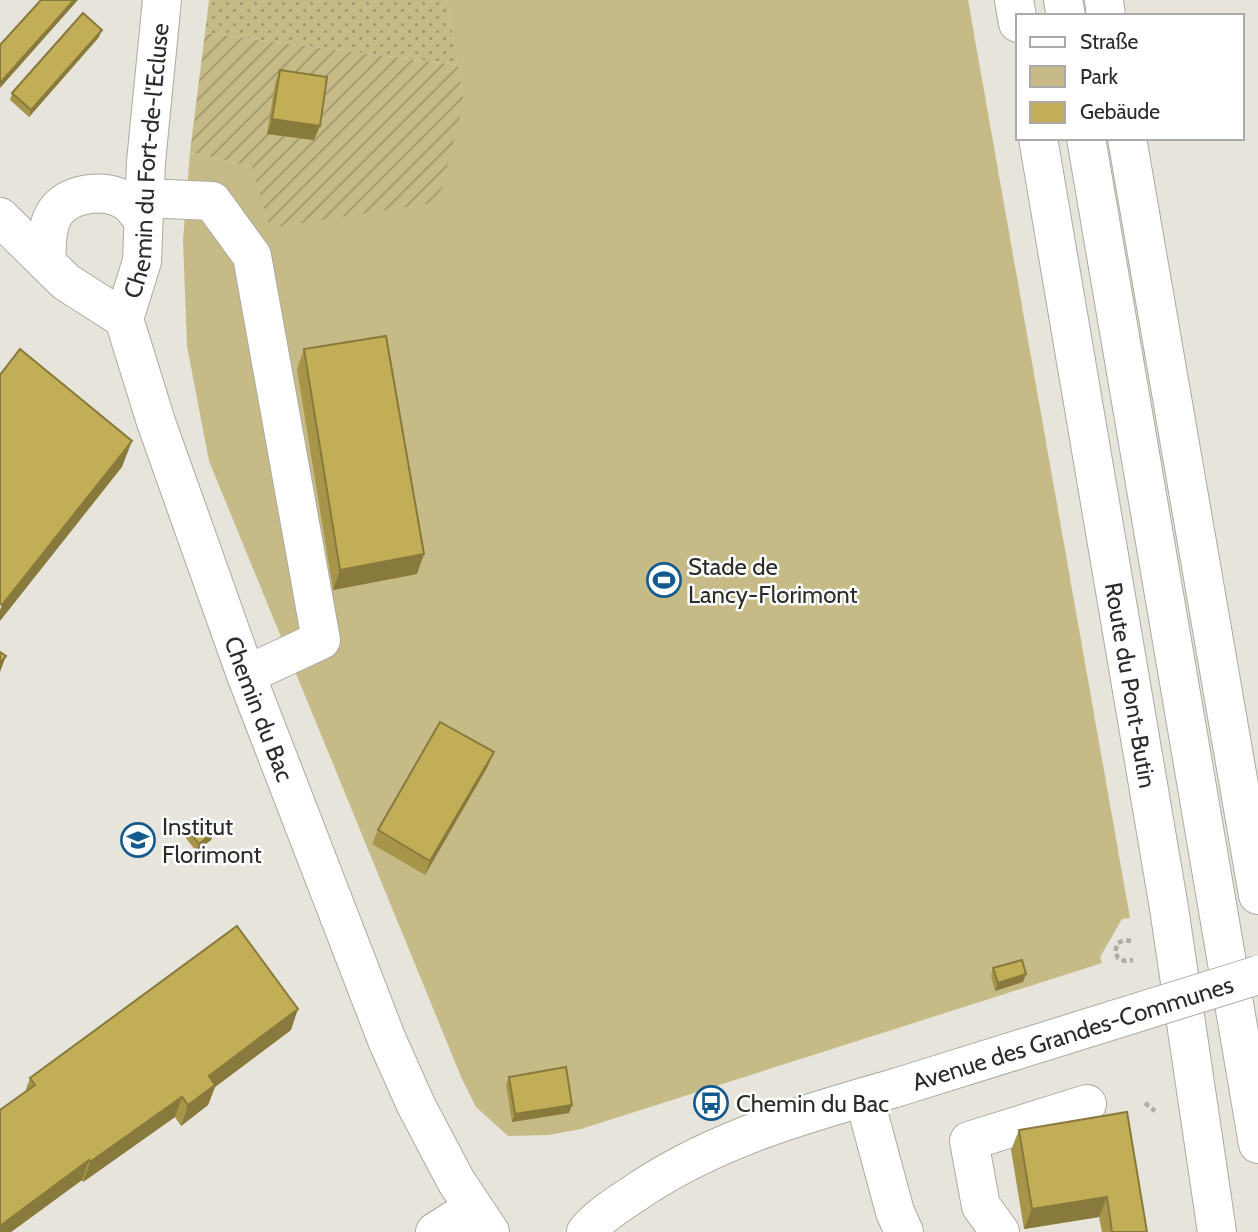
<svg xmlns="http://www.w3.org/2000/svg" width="1258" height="1232" font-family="Cabin,sans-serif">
<defs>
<pattern id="grass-dots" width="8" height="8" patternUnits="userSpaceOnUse" patternTransform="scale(1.75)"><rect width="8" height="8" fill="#c6ba86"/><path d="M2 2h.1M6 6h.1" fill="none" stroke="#a1976e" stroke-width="1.8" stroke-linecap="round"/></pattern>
<pattern id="garden-furrows" width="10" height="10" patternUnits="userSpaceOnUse" patternTransform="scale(1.75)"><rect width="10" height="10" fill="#c6ba86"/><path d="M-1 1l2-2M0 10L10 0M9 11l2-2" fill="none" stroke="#a1976e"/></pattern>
</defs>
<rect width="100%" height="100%" fill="#e6e4db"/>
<polygon fill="url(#grass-dots)" points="209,0 447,0 458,65 205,33"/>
<polygon fill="#c6ba86" points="447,0 968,0 1130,918 1122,919 1100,957 1102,963 581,1129 548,1135 508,1136 476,1107 462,1079 209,461 187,346 183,240 190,152 252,167 464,102"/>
<polygon fill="url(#garden-furrows)" points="205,33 458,65 464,102 438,202 270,228 252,167 190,152"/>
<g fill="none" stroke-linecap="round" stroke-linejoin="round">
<g stroke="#acaaa1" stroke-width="40">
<g id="minor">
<polyline points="1104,0 1106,16"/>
<polyline points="1127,138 1258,895"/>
<polyline points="144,198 212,201 252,256 321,640 246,675"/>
<path id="s1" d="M0,217L66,282L124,319L156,422L246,675L387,1040L416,1105L456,1181L490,1232"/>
<path d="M46,262C47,246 46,227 55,213C68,193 103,188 124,200C131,203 138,214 143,220"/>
<path id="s2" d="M124,319L142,261L146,162L162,0"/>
<polyline points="864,1097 895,1212 904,1232"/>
<polyline points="435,1232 473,1208"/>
<path d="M586,1232C601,1214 622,1202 641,1189C718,1138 807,1113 895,1088"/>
<polyline points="1000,1232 981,1206 969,1141 1087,1104"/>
</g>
</g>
<g stroke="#acaaa1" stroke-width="40">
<g id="major">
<polyline points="1014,0 1018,23"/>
<polyline points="1063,0 1066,16"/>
<path id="s3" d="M1038,138L1169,908L1217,1232"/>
<polyline points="1086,138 1258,1144"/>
</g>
</g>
<g stroke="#aeaca5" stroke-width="4.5" stroke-dasharray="5 3.5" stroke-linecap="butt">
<polyline points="1131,941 1124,940 1118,943 1115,951 1118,958 1125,961 1133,960"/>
<polyline points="1145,1103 1155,1111"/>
</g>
<use href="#minor" stroke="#fff" stroke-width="38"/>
<use href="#major" stroke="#fff" stroke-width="38"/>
<g stroke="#acaaa1" stroke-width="40" stroke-linecap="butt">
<g id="minor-bridge">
<path id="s4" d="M895,1088L1258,975"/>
</g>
</g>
<use href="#minor-bridge" stroke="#fff" stroke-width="38"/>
</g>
<g fill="#a7964a">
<polygon points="99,37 29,117 10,100 12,93"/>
<polygon points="280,70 320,126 314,140 267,134 275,84"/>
<polygon points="304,349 417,574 333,590 297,369"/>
<polygon points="488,766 425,875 372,844 378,830"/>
<polygon points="188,830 214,832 211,840 196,851 185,837"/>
<polygon points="993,968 1023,982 995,991 991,976"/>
<polygon points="291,1030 215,1087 208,1105 181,1126 175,1117 83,1182 82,1180 11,1232 0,1232 25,1092 30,1078"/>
<polygon points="509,1077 572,1105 569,1113 512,1122 506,1084"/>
<polygon points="1127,1112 1147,1232 1102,1232 1099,1217 1024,1229 1011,1150 1019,1130"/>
</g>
<g fill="#887a3c">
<polygon points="74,0 78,0 0,88 0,83"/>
<polygon points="102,30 99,37 29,117 31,110"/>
<polygon points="272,119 320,126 314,140 267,134"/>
<polygon points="132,441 122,467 0,621 0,610 2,605"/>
<polygon points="424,554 417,574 333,590 340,570"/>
<polygon points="6,656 0,672 0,663"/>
<polygon points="494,752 488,766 425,875 430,861"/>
<polygon points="214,832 211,840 196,851 199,844"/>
<polygon points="1026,974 1023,982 995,991 998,983"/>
<polygon points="298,1009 291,1030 215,1087 208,1105 181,1126 188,1105 209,1076"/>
<polygon points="182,1097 175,1117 83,1182 90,1162"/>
<polygon points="572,1105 569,1113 512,1122 515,1114"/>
<polygon points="89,1160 82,1180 11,1232 0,1232 0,1226"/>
<polygon points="1107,1197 1099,1217 1024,1229 1032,1209"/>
</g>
<g fill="#c2ae56" stroke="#887a3c" stroke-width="2">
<polygon points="41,0 74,0 0,83 0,45"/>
<polygon points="83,13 102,30 31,110 12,93"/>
<polygon points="280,70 327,77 320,126 272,119"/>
<polygon points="386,336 424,554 340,570 304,349"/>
<polygon points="20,349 132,441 2,605 0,604 0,375"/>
<polygon points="0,652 6,656 0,663"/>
<polygon points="440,722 494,752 430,861 378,830"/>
<polygon points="202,818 214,832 199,844 188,830"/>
<polygon points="237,926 298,1009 209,1076 215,1085 188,1105 182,1097 90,1162 89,1160 0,1226 0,1110 35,1085 30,1078"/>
<polygon points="1022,960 1026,974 998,983 993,968"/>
<polygon points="566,1067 572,1105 515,1114 509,1077"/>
<polygon points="1127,1112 1147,1232 1112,1232 1107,1197 1032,1209 1019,1130"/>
</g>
<defs>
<g id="stadium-ring" transform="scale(1.75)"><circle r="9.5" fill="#fff" stroke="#125a8e" stroke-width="1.5"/><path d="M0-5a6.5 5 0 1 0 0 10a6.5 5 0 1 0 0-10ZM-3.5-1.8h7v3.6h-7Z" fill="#125a8e"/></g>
<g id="school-ring" transform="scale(1.75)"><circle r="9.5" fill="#fff" stroke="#125a8e" stroke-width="1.5"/><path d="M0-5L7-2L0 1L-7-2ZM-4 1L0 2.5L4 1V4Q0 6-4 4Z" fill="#125a8e"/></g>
<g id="bus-ring" transform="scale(1.75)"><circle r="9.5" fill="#fff" stroke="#125a8e" stroke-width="1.5"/><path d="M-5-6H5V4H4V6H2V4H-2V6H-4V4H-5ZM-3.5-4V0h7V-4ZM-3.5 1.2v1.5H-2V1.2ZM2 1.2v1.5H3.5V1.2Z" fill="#125a8e"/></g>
</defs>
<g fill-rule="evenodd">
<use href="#stadium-ring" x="664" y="580"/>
<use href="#school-ring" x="138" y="840"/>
<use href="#bus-ring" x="711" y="1103"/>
</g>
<g text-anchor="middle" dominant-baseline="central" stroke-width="5" stroke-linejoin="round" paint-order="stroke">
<g font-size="24" fill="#2c2b28" stroke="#fff">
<text stroke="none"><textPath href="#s2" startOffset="161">Chemin du Fort-de-l'Ecluse</textPath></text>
<text stroke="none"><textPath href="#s3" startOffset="555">Route du Pont-Butin</textPath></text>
<text stroke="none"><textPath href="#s1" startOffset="574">Chemin du Bac</textPath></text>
<text stroke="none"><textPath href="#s4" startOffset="186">Avenue des Grandes-Communes</textPath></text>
</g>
<g font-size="24" fill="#2c2b28" stroke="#fff" text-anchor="start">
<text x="688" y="566">Stade de<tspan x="688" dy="28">Lancy-Florimont</tspan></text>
<text x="162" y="826">Institut<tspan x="162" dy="28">Florimont</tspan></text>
<text x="736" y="1103">Chemin du Bac</text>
</g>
</g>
<rect x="1016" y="14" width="228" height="126" fill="#ffffff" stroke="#abaaa9" stroke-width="2"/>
<rect x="1030" y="37" width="35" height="10" fill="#ffffff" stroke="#abaaa9" stroke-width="2"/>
<text x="1080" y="49" font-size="21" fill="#2c2b28">Straße</text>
<rect x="1030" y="66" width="35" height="21" fill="#c6ba86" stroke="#abaaa9" stroke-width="2"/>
<text x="1080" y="84" font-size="21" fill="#2c2b28">Park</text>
<rect x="1030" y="102" width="35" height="21" fill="#c2ae56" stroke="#abaaa9" stroke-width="2"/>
<text x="1080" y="119" font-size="21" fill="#2c2b28">Gebäude</text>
</svg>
